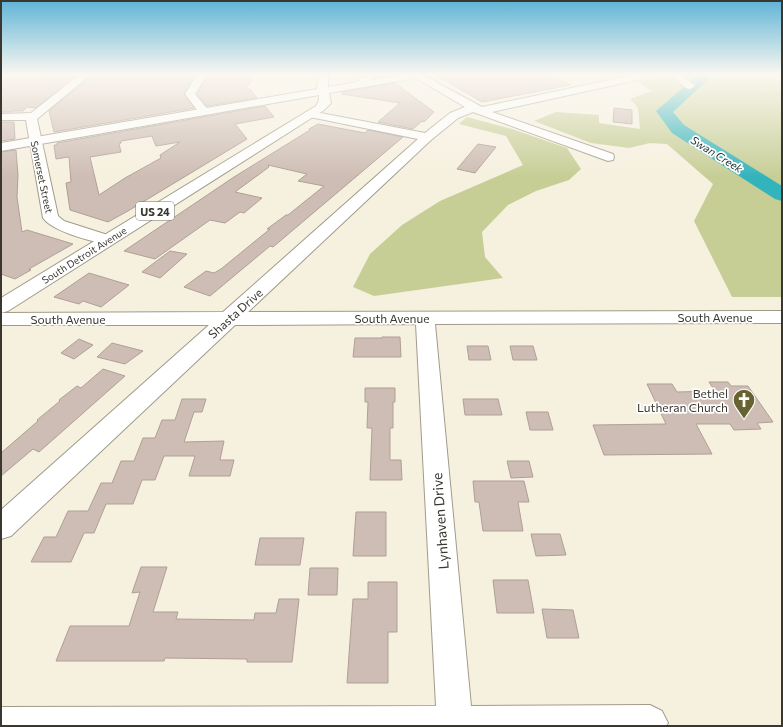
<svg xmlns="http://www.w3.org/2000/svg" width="783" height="727" font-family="Commissioner,sans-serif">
<rect width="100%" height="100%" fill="#f6f0df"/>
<g fill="#c6ce96">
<polygon points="664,75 782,75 782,297 732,297 694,221 713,184 667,144 650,143 629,148 591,143 534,121 556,112 599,115 599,123 640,129 638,108 630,99 651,91 637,81"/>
<polygon points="467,117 512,129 567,148 581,169 569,180 536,191 508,205 482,232 485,257 503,278 374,296 353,287 370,254 402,225 440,201 523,165 506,136 459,124"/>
</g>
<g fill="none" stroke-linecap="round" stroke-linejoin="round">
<polygon fill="#33b3bc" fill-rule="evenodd" points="698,75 713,75 673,112 684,125 782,186 782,201 775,199 672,133 656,111"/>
</g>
<g fill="#cebdb4" stroke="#b09f96" fill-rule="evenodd">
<polygon points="216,75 254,75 246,90 250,89 257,98 207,106 197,94 208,76"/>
<polygon points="436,75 550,75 571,85 482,102"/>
<polygon points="41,76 75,76 36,108 27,107 23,111 13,111 13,112 1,112 1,83 7,79 37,79"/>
<polygon points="91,76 195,76 184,94 194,108 54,132 49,111"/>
<polygon points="395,83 434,112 424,122 422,121 413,129 378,122 400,103 342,94 342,92"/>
<path d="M265,106L274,117L235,124L247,139L128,211L108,222L70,210L66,183L71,182L69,157L56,159L54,145H57V143ZM152,136L156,146L180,142L160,155L161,158L125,178L99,195L90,157L121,152L119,144L121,143V141Z"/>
<polygon points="614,108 632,110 632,124 613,122"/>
<polygon points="1,122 14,122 15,139 1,141"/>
<polygon points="318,124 365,133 368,130 403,137 273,247 270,246 210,296 184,287 206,271 214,273 221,269 270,229 267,229 286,215 288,215 324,186 298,181 307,174 268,165 269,167 235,192 262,198 244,213 240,212 225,223 210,220 155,259 124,251 234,177 310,130 309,129"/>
<polygon points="478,144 496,147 475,173 457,169"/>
<polygon points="16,150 18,175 17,197 22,232 27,230 73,244 29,269 31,270 15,279 1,274 1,152"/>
<polygon points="170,251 187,254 160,278 142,272"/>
<polygon points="89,273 129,285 101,307 83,301 79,304 54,297"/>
<polygon points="382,337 400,337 401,357 353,357 355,338 382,338"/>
<polygon points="79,339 93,345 74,359 61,353"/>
<polygon points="112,343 143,351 125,364 97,357"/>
<polygon points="467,346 488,346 491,360 469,360"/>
<polygon points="510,346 533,346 537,360 513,360"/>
<polygon points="103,369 125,376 39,452 33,449 1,476 1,453 38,421 37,420 60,401 59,400 77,386 81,388"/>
<polygon points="709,382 728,382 731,386 748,386 773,422 757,423 761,429 734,430 730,424 696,424 712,454 604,455 593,425 666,424 647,384 672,384 677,392 715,391"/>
<polygon points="365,388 395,388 395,402 393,402 393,428 390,428 390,460 401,460 402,480 370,480 372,428 367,428 368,402 365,402"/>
<polygon points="182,399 206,399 202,412 194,412 184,442 224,441 220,460 234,460 230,476 189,476 195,456 164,456 155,480 142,480 133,504 106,504 94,533 84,533 71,562 31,562 44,537 56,537 68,511 88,511 101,483 112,483 121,461 134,461 143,438 155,438 162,420 175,420"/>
<polygon points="463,399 498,399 502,415 465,415"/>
<polygon points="526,412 548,412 553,430 530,430"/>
<polygon points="507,461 529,461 533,477 511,478"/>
<polygon points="473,481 524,481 529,502 518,502 523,531 483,531 479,502 475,502"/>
<polygon points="356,512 386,512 386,556 353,556"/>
<polygon points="531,534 560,534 566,555 536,556"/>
<polygon points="260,538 304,538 300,565 255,565"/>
<polygon points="141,567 167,567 153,612 178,612 176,619 254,620 255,613 276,613 279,599 299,599 292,662 247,662 247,659 165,658 164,661 56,661 70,626 129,626 140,592 132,593"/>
<polygon points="310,568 338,568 337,595 308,595"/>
<polygon points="493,580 528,580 534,613 497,613"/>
<polygon points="368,582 397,582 397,632 388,632 388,683 347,683 353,599 368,599"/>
<polygon points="542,609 573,610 579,638 547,638"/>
</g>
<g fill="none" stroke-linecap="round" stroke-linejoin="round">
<g stroke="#a09b8b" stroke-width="2">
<g id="minor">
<path d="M79,75H90L37,119L58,216L64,221L114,237L116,240L114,243L108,245C92,241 53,232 43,218L26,120H1V114L31,113Z"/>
<polygon points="197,75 207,75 195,94 210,112 204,115 200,114 185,94"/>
<polygon points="367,75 378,75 361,87 353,87 352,85"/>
<polygon points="411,75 423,75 482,107 633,75 651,75 646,78 492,112 613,154 614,157 613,160 608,161 473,112 458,118 431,140 248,312 782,311 782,323 435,324 471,706 650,705 662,711 668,723 666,726 1,726 1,707 436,706 416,324 235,325 11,536 1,539 1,510 209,325 1,325 1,313 223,312 418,139 310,117 306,116 304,114 306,112 310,111 425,133 450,113 465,107"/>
<polygon points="671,75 682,75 695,86 690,89 686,88"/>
</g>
</g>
<g stroke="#a09b8b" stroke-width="2">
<polygon id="major" points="318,75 328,75 328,87 399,75 421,75 416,78 329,93 331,103 324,110 8,311 1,313 1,298 316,106 319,100 319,95 1,151 1,143 317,89"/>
</g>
<use href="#minor" fill="#fff" fill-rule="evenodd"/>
<use href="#major" fill="#fff" fill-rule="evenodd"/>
</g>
<linearGradient id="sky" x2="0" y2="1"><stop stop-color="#5fb4d6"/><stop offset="0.42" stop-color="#fbf8f1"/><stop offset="1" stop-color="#fbf8f1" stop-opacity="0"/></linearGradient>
<rect width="783" height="177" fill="url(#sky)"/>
<defs>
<g id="church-pin" transform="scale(1.15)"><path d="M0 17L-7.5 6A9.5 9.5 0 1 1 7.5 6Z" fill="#676330" stroke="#fff"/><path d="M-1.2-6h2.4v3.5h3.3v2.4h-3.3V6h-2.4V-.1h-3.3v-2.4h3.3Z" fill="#fff"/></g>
</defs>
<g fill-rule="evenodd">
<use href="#church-pin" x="744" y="400"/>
</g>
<g text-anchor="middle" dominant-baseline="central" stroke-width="3.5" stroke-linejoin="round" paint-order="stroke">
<g font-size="10" fill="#393730" stroke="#fff">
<text transform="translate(42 177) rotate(78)">Somerset Street</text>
<text transform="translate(84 255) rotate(-32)">South Detroit Avenue</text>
</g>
<g font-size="11" font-style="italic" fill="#1d3334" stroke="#fff">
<text transform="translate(717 154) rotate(32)">Swan Creek</text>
</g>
<rect fill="#fff" stroke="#74736e" stroke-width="1" x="136" y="202" width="38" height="18" rx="3"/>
<g font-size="11" font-weight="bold" fill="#393730">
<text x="155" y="211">US 24</text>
</g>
<g font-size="12" fill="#393730" stroke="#fff">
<text transform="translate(235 313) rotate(-42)">Shasta Drive</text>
<text x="715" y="317">South Avenue</text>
<text x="392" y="318">South Avenue</text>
<text x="68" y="319">South Avenue</text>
</g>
<g font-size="12" fill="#393730" stroke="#fff" text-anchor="end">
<text x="728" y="393">Bethel<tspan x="728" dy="14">Lutheran Church</tspan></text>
</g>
<g font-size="14" fill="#393730" stroke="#fff">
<text transform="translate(440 521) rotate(-94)">Lynhaven Drive</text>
</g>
</g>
<rect width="783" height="727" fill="none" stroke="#393730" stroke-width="4"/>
</svg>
